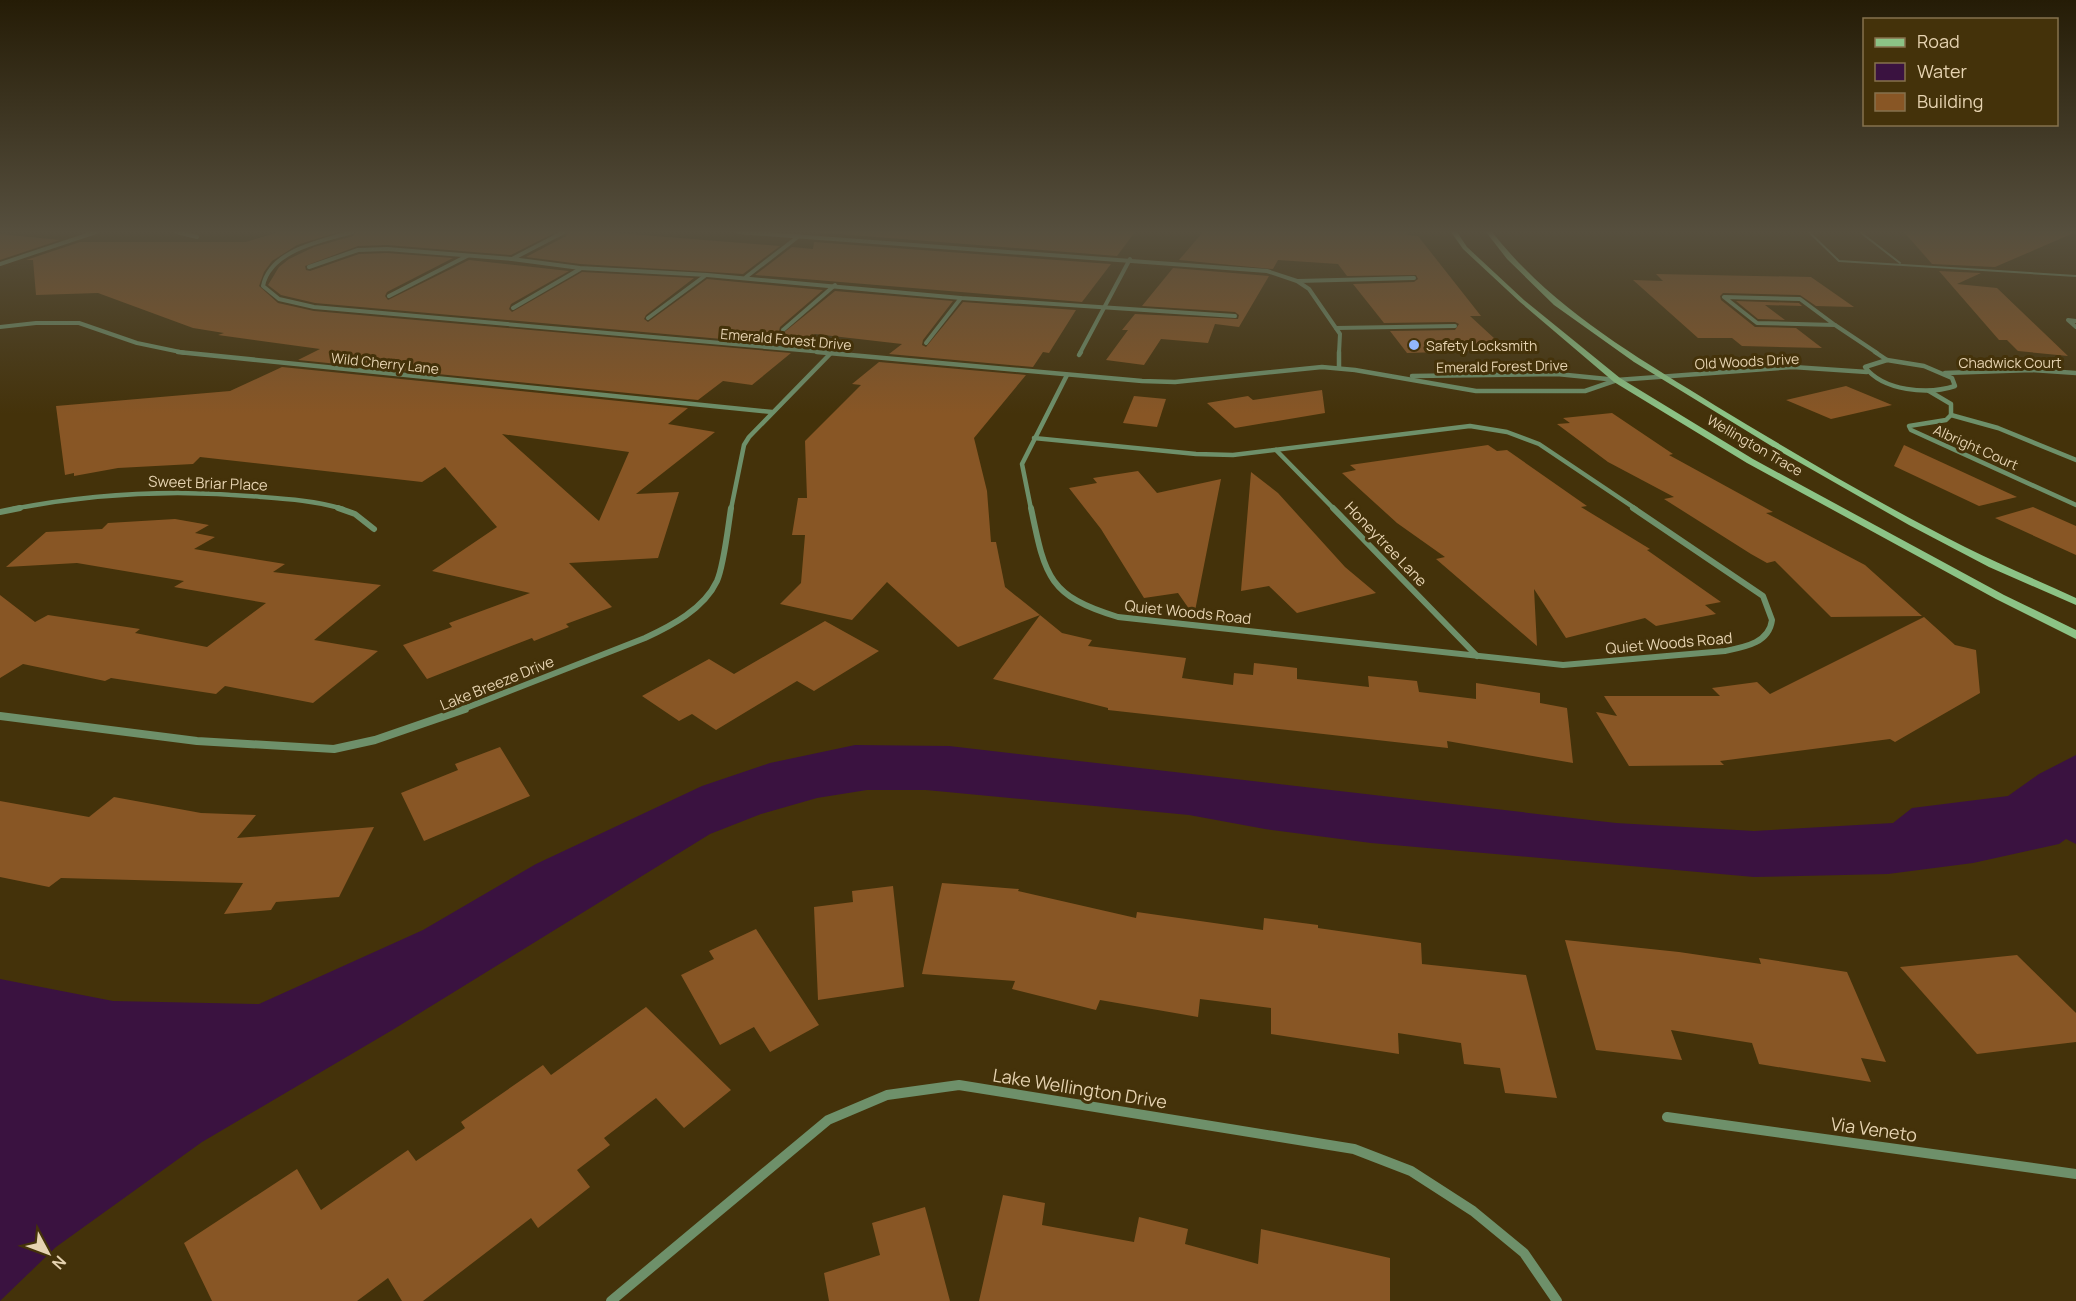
<svg xmlns="http://www.w3.org/2000/svg" width="2076" height="1301" font-family="Manrope,sans-serif">
<rect width="100%" height="100%" fill="#44320a"/>
<polygon fill="#3a1240" points="855,745 949,746 1616,823 1754,831 1893,823 1912,808 2008,796 2039,774 2076,755 2076,844 2066,839 2059,844 1973,863 1888,874 1754,877 1371,843 1265,829 1189,815 926,790 867,790 817,798 761,814 710,834 394,1029 202,1142 56,1247 0,1301 0,979 113,1001 259,1004 423,930 536,864 702,786 770,763"/>
<g fill="#885625" fill-rule="evenodd">
<polygon points="279,232 338,232 297,245 272,261 264,272 259,286 278,303 314,311 791,353 752,385 723,381 698,400 298,360 320,349 218,335 224,333 193,328 98,293 36,295 33,260 26,260 80,242 246,242"/>
<polygon points="356,232 556,232 511,255 387,245 358,246 305,266 306,270 310,271 359,254 387,253 453,258 387,292 385,296 388,300 469,260 569,271 511,304 509,309 512,312 582,272 694,278 646,315 644,319 648,322 707,279 823,290 780,327 779,331 782,334 835,291 953,301 923,340 922,345 926,347 963,302 1076,310 1049,353 1043,352 1033,367 889,354 902,344 815,334 800,346 315,303 281,295 268,285 279,267 289,259 314,247 353,236"/>
<polygon points="568,232 605,232 780,246 743,274 580,264 526,257 566,236"/>
<polygon points="814,232 1135,232 1117,256"/>
<polygon points="1203,232 1408,232 1408,235 1418,236 1481,316 1470,316 1507,350 1407,353 1390,331 1455,330 1459,324 1455,322 1384,323 1353,284 1414,282 1418,279 1416,275 1347,276 1338,264 1278,260 1273,269 1179,260"/>
<polygon points="1904,232 2076,232 1995,267 1932,264"/>
<polygon points="0,234 60,240 0,260"/>
<polygon points="814,242 1111,264 1082,302 755,275 792,247 813,249"/>
<polygon points="1173,268 1269,276 1239,327 1215,324 1208,343 1161,339 1144,365 1106,360 1128,330 1122,330 1135,314 1238,319 1239,315 1235,312 1142,306"/>
<polygon points="1939,271 1981,273 1957,284 1997,288 2068,356 2018,351 2007,340 1999,340"/>
<polygon points="1656,274 1811,277 1854,307 1816,306 1800,295 1723,293 1720,296 1721,300 1755,327 1796,328 1822,348 1742,346 1732,338 1698,338 1633,280 1663,281"/>
<polygon points="1736,301 1799,303 1802,306 1765,305 1785,320 1758,319"/>
<polygon points="879,362 1026,375 974,438 987,491 991,542 996,542 1005,587 1040,615 958,647 887,582 852,620 780,604 801,583 805,535 792,535 798,498 807,498 805,441 861,385 852,384"/>
<path d="M282,367L688,408L668,424L715,432L636,494L679,492L658,558L569,563L612,607L566,624L569,627L534,641L532,638L427,679L403,645L452,627L449,623L530,593L432,571L497,527L445,467L422,482L200,457L193,464L118,468L74,476V473L65,475L56,406L230,391ZM502,434L629,452L599,521Z"/>
<polygon points="1846,386 1892,405 1831,419 1786,400"/>
<polygon points="1322,390 1325,413 1235,428 1207,403 1248,396 1253,400"/>
<polygon points="1134,396 1166,399 1157,427 1123,423"/>
<polygon points="1612,413 1673,454 1669,455 1773,512 1766,513 1865,565 1922,616 1831,617 1775,561 1767,563 1751,554 1664,499 1674,497 1608,462 1557,424 1570,423 1563,418"/>
<polygon points="1488,445 1497,451 1507,450 1587,506 1581,507 1650,549 1647,550 1721,602 1705,605 1716,614 1656,626 1645,618 1566,638 1534,589 1537,646 1436,559 1445,557 1397,523 1342,473 1356,470 1350,465"/>
<polygon points="1904,445 2017,497 1979,506 1894,466"/>
<polygon points="1138,471 1157,493 1221,479 1194,616 1178,593 1144,598 1101,529 1069,488 1097,483 1093,478"/>
<polygon points="1251,472 1278,493 1345,567 1376,593 1297,613 1269,586 1241,591"/>
<polygon points="2033,507 2076,526 2076,555 1995,518"/>
<polygon points="175,519 209,525 195,533 215,537 194,549 285,564 273,572 381,585 314,640 378,651 313,703 225,686 216,694 111,678 105,681 23,664 0,678 0,595 35,622 48,615 140,629 135,633 207,647 266,603 174,587 184,581 77,563 6,567 46,532 102,529 108,523"/>
<polygon points="1040,615 1062,633 1092,640 1088,646 1186,658 1182,678 1233,685 1234,673 1253,675 1254,663 1297,668 1297,679 1369,687 1368,676 1417,681 1419,692 1476,699 1476,683 1540,693 1540,703 1567,708 1573,763 1447,741 1448,748 1108,710 1108,708 993,679"/>
<polygon points="1924,617 1955,645 1976,650 1980,693 1895,742 1890,739 1720,761 1724,765 1629,766 1596,712 1617,716 1604,696 1720,696 1712,688 1757,682 1770,694"/>
<polygon points="825,621 879,651 814,691 797,681 716,730 692,714 679,721 642,696 709,659 734,674"/>
<polygon points="500,747 530,796 424,841 401,793 458,770 455,764"/>
<polygon points="114,797 201,813 256,815 237,838 374,827 339,897 276,902 271,910 224,914 243,883 61,878 49,887 0,877 0,801 89,817"/>
<polygon points="942,883 1019,889 1018,891 1136,918 1137,912 1263,930 1264,918 1318,925 1318,928 1421,943 1422,964 1526,975 1557,1098 1505,1093 1500,1068 1464,1064 1461,1043 1398,1033 1399,1054 1271,1034 1271,1008 1200,999 1198,1017 1100,1000 1096,1010 1012,989 1015,981 922,974"/>
<polygon points="893,886 904,987 818,1000 814,907 853,902 852,891"/>
<polygon points="756,929 819,1025 770,1052 754,1027 720,1045 681,975 714,959 709,951"/>
<polygon points="1565,940 1679,952 1761,964 1759,958 1847,972 1886,1062 1861,1058 1871,1082 1759,1064 1752,1043 1671,1030 1682,1060 1596,1050"/>
<polygon points="2017,955 2076,1013 2076,1042 1977,1054 1900,967"/>
<polygon points="646,1007 731,1090 684,1128 656,1098 604,1138 610,1145 577,1170 590,1187 538,1228 531,1218 423,1301 402,1301 388,1278 357,1301 212,1301 184,1243 297,1169 321,1210 408,1150 416,1161 465,1128 461,1122 543,1065 551,1075"/>
<polygon points="1003,1195 1045,1203 1042,1225 1134,1242 1139,1217 1188,1229 1185,1244 1258,1264 1261,1229 1390,1258 1390,1301 979,1301"/>
<polygon points="925,1207 950,1301 829,1301 824,1273 880,1255 872,1223"/>
</g>
<g fill="none" stroke-linecap="round" stroke-linejoin="round">
<g stroke="#6e906a" stroke-width="2">
<polyline points="1809,232 1839,261 2076,276"/>
<polyline points="1860,232 1900,263"/>
</g>
<g stroke="#6e906a" stroke-width="4">
<polyline points="177,232 197,237"/>
<path d="M352,232C322,241 270,250 263,286L279,299L314,307L834,353"/>
<polyline points="738,232 1267,271 1297,281 1309,289 1340,334 1339,353"/>
<polyline points="512,259 564,232"/>
<polyline points="0,264 96,232"/>
<polyline points="309,267 358,250 387,249 512,259 580,268 707,275 961,298 1235,316"/>
<polyline points="746,277 799,236"/>
<polyline points="1298,281 1414,278"/>
<polyline points="389,296 467,256"/>
<polygon points="1724,297 1800,299 1835,325 1757,323"/>
<polyline points="513,308 580,269"/>
<polyline points="648,318 706,275"/>
<polyline points="2076,321 2068,320 2076,327"/>
<polyline points="1835,325 1877,353"/>
<polyline points="0,327 36,323 79,323 137,343 185,353"/>
<polyline points="1336,328 1455,326"/>
<polyline points="783,330 835,285"/>
<polyline points="926,343 961,298"/>
<polyline points="1080,353 1130,259"/>
</g>
<g stroke="#6e906a" stroke-width="4.5">
<polyline points="178,352 772,412"/>
<polyline points="817,352 1142,381 1175,382 1322,367 1355,370 1476,391 1585,391 1617,380"/>
<polyline points="1875,352 1887,360"/>
<polyline points="1079,355 1081,352"/>
<path d="M1887,360L1924,366L1952,378L1955,386C1928,395 1883,391 1865,367Z"/>
<polyline points="1339,368 1339,352"/>
<polyline points="1945,373 2032,370 2076,373"/>
<polyline points="1412,376 1557,374 1617,380 1793,367 1867,372"/>
<polyline points="1929,391 1951,404 1951,415 1946,420 1909,426 1911,430 2076,505"/>
<polyline points="1951,415 1998,428 2076,460"/>
<polyline points="1034,438 1196,454 1233,455 1470,426 1507,432 1539,444 1636,509"/>
<polyline points="1276,450 1334,509"/>
<path d="M13,509C95,493 178,489 261,497C288,499 316,501 343,509"/>
<polyline points="731,509 744,445 749,437 830,354"/>
<polyline points="1031,509 1022,464 1067,375"/>
</g>
<g stroke="#6e906a" stroke-width="6">
<polyline points="338,508 355,514 374,529"/>
<path d="M1031,508C1045,576 1048,596 1118,617L1563,665L1725,651C1745,647 1769,643 1772,620L1763,596L1633,508"/>
<polyline points="1333,508 1477,656"/>
<polyline points="0,512 20,508"/>
<path d="M461,710L645,638C671,626 704,609 717,581C724,565 728,527 731,508"/>
</g>
<polyline stroke="#6e906a" stroke-width="8" points="0,716 197,741 334,749 375,740 465,709"/>
<g stroke="#6e906a" stroke-width="10">
<polyline points="1667,1117 2076,1174"/>
<polyline points="611,1301 828,1120 887,1095 959,1085 1354,1149 1411,1171 1473,1211 1524,1253 1557,1301"/>
</g>
<g fill="#8cc386" fill-rule="evenodd">
<polygon points="1451,232 1457,232 1467,247 1524,300 1620,378 1753,459 2004,595 2076,630 2076,639 1996,599 1747,463 1614,382 1520,302 1463,249"/>
<path d="M1486,232H1492C1554,310 1632,354 1716,406C1797,455 1880,504 1965,547C2001,565 2039,581 2076,598V605L1989,567L1909,525L1783,453L1634,362L1554,305L1507,259Z"/>
</g>
</g>
<linearGradient id="sky" x2="0" y2="1"><stop stop-color="#251c06"/><stop offset="0.56" stop-color="#564f3e"/><stop offset="1" stop-color="#564f3e" stop-opacity="0"/></linearGradient>
<rect width="2076" height="414" fill="url(#sky)"/>
<circle fill="#92b7fd" stroke="#44320a" stroke-width="2" cx="1414" cy="345" r="6"/>
<g text-anchor="middle" dominant-baseline="central" stroke-width="6" stroke-linejoin="round" paint-order="stroke">
<g font-size="14" fill="#e6d3b1" stroke="#44320a">
<text transform="translate(786 339) rotate(5)">Emerald Forest Drive</text>
<text transform="translate(1747 361) rotate(-3)">Old Woods Drive</text>
<text x="2010" y="362">Chadwick Court</text>
<text transform="translate(385 363) rotate(6)">Wild Cherry Lane</text>
<text transform="translate(1502 366) rotate(-1)">Emerald Forest Drive</text>
<text transform="translate(1755 445) rotate(30)">Wellington Trace</text>
<text transform="translate(1976 447) rotate(24)">Albright Court</text>
</g>
<g font-size="14" fill="#e6d3b1" stroke="#44320a" text-anchor="start">
<text x="1426" y="345">Safety Locksmith</text>
</g>
<g font-size="15" fill="#e6d3b1" stroke="#44320a">
<text transform="translate(208 483) rotate(2)">Sweet Briar Place</text>
<text transform="translate(1386 544) rotate(46)">Honeytree Lane</text>
<text transform="translate(1188 612) rotate(6)">Quiet Woods Road</text>
<text transform="translate(1669 643) rotate(-5)">Quiet Woods Road</text>
<text transform="translate(497 683) rotate(-22)">Lake Breeze Drive</text>
</g>
<g font-size="18" fill="#e6d3b1" stroke="#44320a">
<text transform="translate(1080 1088) rotate(9)">Lake Wellington Drive</text>
<text transform="translate(1874 1129) rotate(8)">Via Veneto</text>
</g>
</g>
<rect x="1863" y="18" width="195" height="108" fill="#44320a" stroke="#85724d" stroke-width="1.5"/>
<rect x="1875" y="38" width="30" height="9" fill="#8cc386" stroke="#85724d" stroke-width="1.5"/>
<text x="1917" y="48" font-size="18" fill="#e6d3b1">Road</text>
<rect x="1875" y="63" width="30" height="18" fill="#3a1240" stroke="#85724d" stroke-width="1.5"/>
<text x="1917" y="78" font-size="18" fill="#e6d3b1">Water</text>
<rect x="1875" y="93" width="30" height="18" fill="#885625" stroke="#85724d" stroke-width="1.5"/>
<text x="1917" y="108" font-size="18" fill="#e6d3b1">Building</text>
<g transform="translate(48 1253) rotate(131)" stroke="#44320a" stroke-width="4.5" paint-order="stroke">
<path d="M0-4.5L10 22L0 15L-10 22Z" fill="#e6d3b1"/>
<text y="-9" font-size="16" font-weight="bold" text-anchor="middle" fill="#e6d3b1">N</text>
</g>
</svg>
